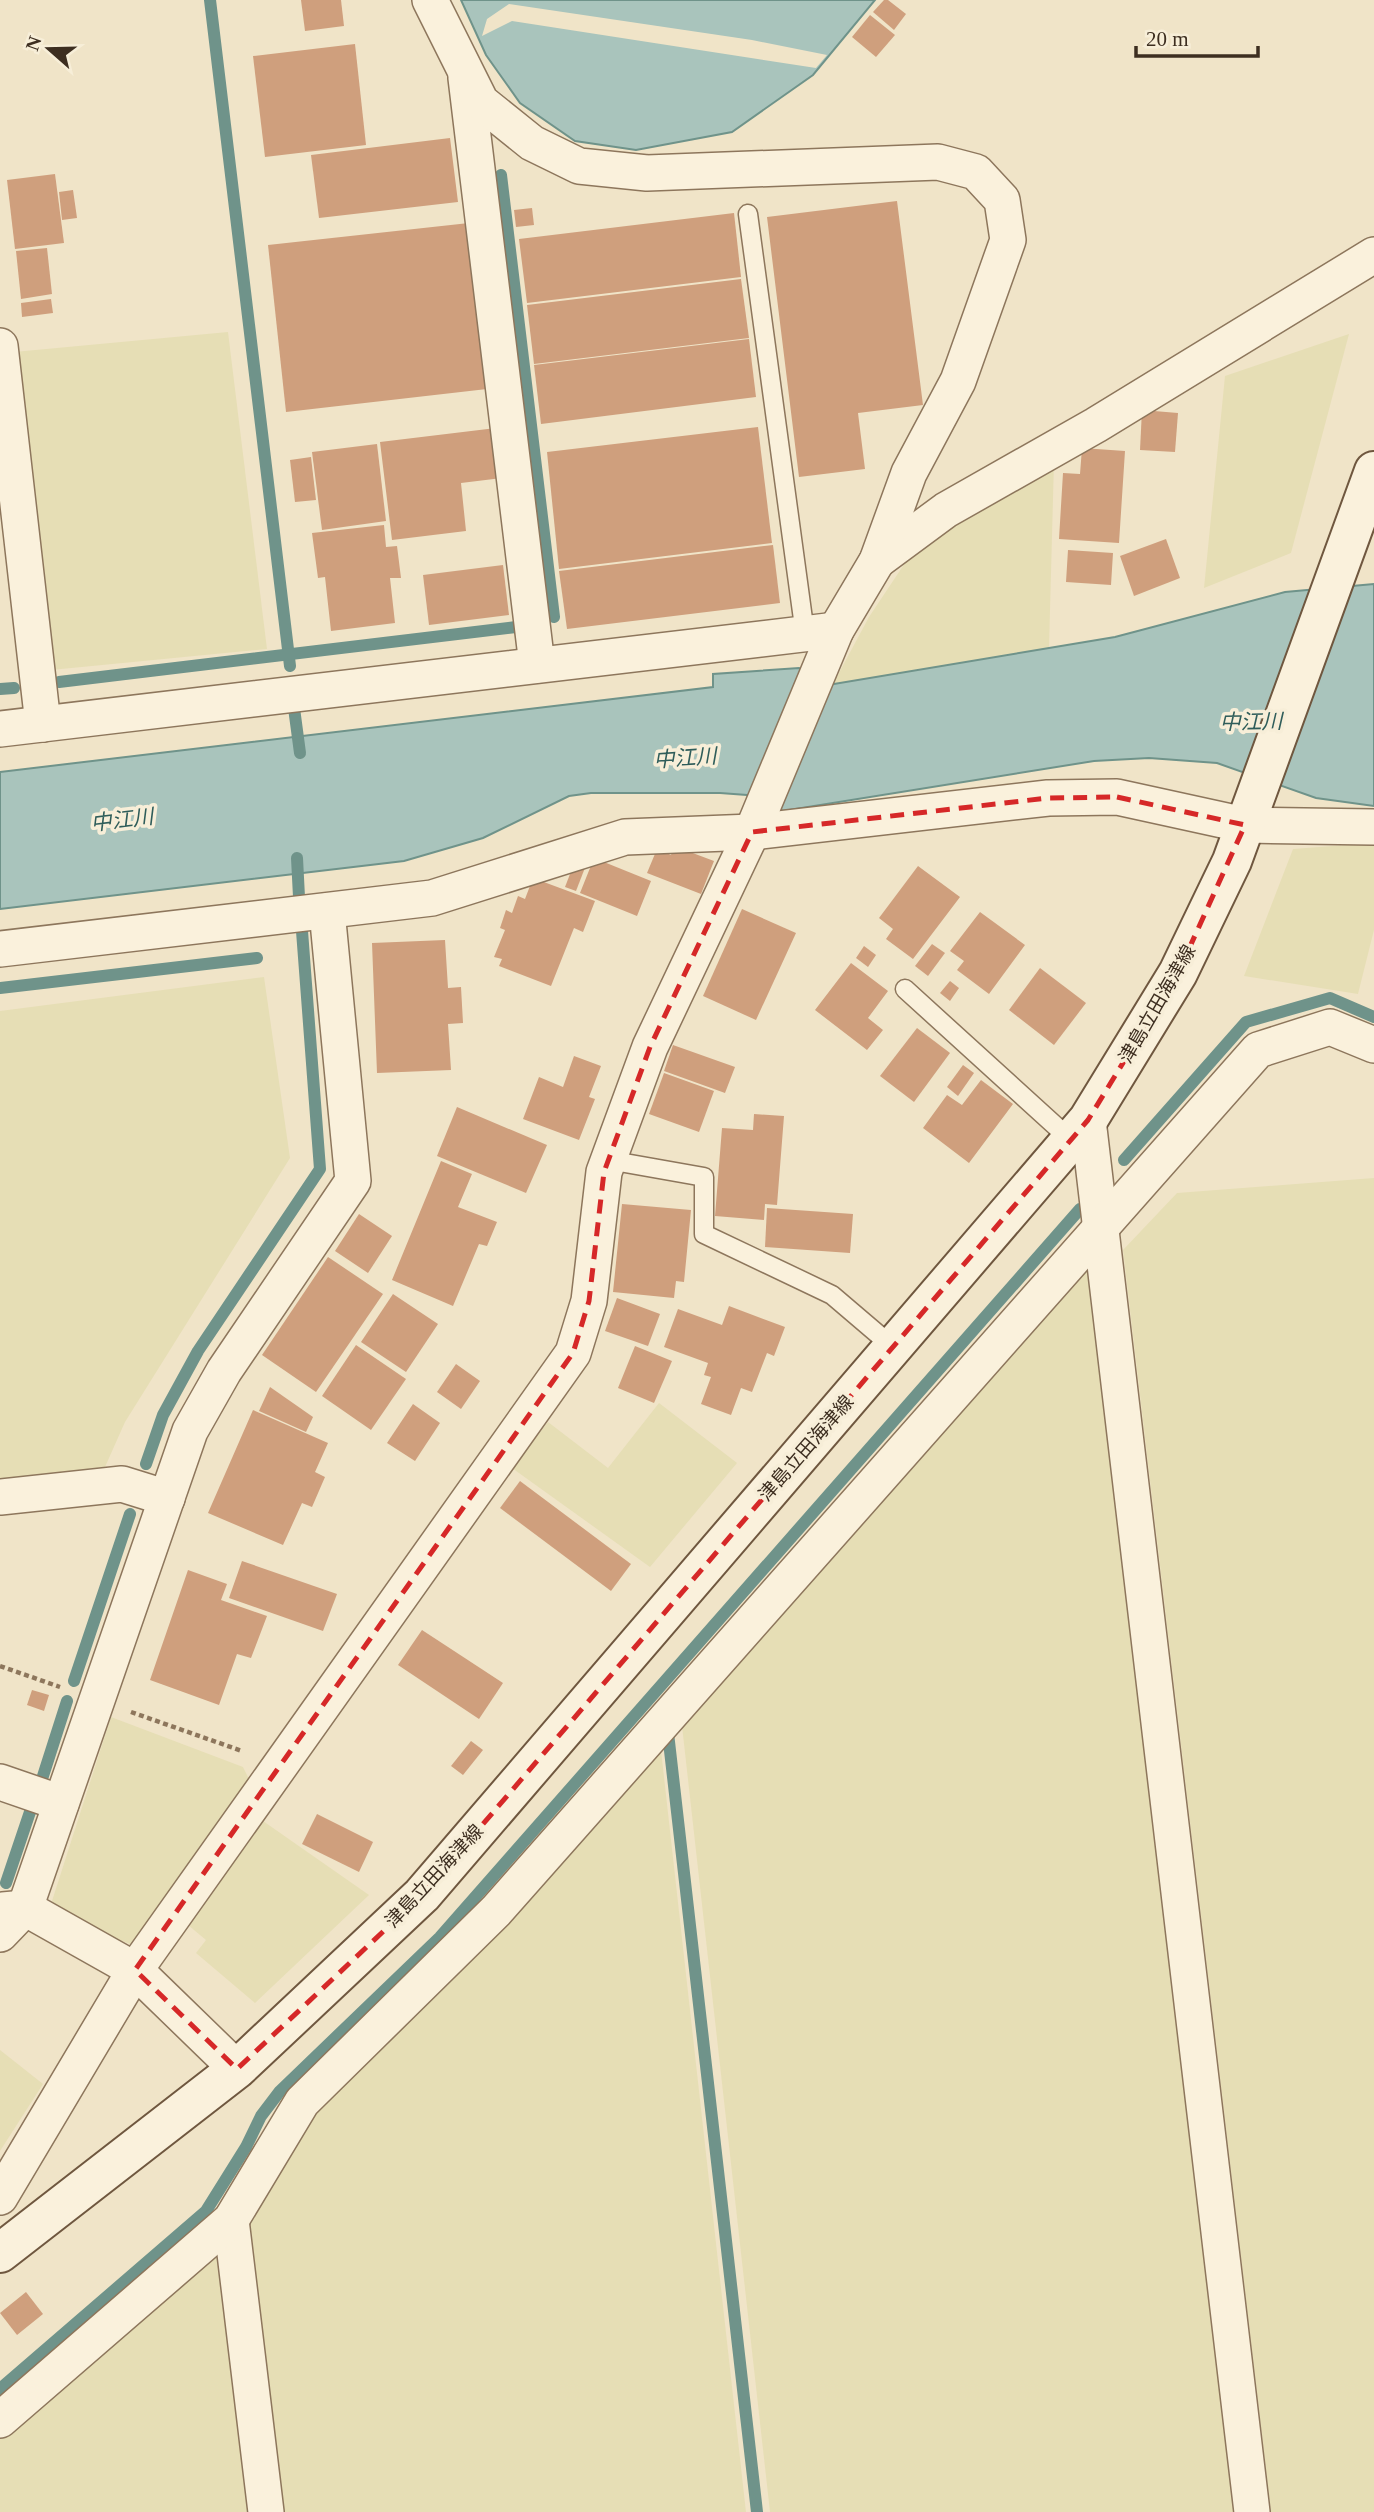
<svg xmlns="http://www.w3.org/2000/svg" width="1374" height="2512" font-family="'Times New Roman','Noto Sans JP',serif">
<rect width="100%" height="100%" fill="#f0e4c8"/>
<g fill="#e6deb5">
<polygon points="228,332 267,649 51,670 14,352"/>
<polygon points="1349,334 1291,553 1204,588 1225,376"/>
<polygon points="1054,462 1049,648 833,684 869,617 907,560 957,518"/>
<polygon points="1372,843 1374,845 1374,930 1358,994 1244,976 1293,849"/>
<polygon points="264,977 290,1158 125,1422 105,1467 0,1479 0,1011"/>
<polygon points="1374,1178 1374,2512 1271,2512 1123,1250 1177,1193"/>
<polygon points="1082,1268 1092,1273 1238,2512 770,2512 682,1726"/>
<polygon points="659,1403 737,1463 650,1567 512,1468 548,1422 608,1468"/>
<polygon points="111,1717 243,1767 250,1781 135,1946 56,1915 52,1901"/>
<polygon points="661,1750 746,2512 279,2512 247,2224 314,2108"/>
<polygon points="263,1821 369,1895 255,2003 196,1953 206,1940 188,1925"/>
<polygon points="0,2050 43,2084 0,2151"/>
<polygon points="219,2249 256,2512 0,2512 0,2437"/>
</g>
<g fill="#a9c4bc" stroke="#6f938a" stroke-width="2">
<polygon points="461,0 875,0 813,75 732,132 636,150 575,141 520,103 486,55"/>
<polygon points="1374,584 1374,806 1316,798 1217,763 1149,758 1094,761 783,811 747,795 720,793 591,793 569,796 483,838 404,861 0,909 0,772 713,687 713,674 799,668 834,684 1115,637 1285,592"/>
</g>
<polygon fill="#f0e4c8" points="509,4 752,40 827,55 816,68 512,21 482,36 487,19"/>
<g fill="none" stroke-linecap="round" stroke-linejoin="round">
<g stroke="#6f938a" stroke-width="12">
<polyline points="210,0 290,666"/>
<polyline points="501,175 554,617"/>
<polyline points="59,682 516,627"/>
<polyline points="0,689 14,688"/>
<polyline points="294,708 300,753"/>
<polyline points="297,858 299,897"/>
<polyline points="0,988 257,958"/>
<polyline points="1124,1160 1246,1022 1330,998 1374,1017"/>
<polyline points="146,1464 163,1415 198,1351 320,1169 302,931"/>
<polyline points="74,1681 130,1514"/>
<polyline points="668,1733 757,2512"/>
<polyline points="43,1776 67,1701"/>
<polyline points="6,1883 32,1806"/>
<polyline points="0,2389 206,2211 246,2147 261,2116 280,2091 440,1937 1080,1209"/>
</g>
</g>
<g fill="#cf9f7d">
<polygon points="301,0 341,0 344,26 305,31"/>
<polygon points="884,0 888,0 906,14 894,30 873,12"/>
<polygon points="870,15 895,35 876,57 852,37"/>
<polygon points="355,44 366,145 265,157 253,56"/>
<polygon points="450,138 458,202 319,218 311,155"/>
<polygon points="55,174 64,243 15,249 7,180"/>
<polygon points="73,190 77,218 62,220 59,192"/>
<polygon points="897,201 923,405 858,413 865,469 799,477 767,217"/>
<polygon points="532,208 534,225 516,227 514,210"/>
<polygon points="734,213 741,277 527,303 519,239"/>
<polygon points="469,223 487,389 286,412 268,245"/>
<polygon points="47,248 52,294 21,299 16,251"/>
<polygon points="741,279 749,338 534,364 527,305"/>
<polygon points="51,299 53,313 22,317 21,303"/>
<polygon points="749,339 756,397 541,424 534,365"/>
<polygon points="1142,410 1178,413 1175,452 1140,450"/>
<polygon points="758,427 772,543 559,569 547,452"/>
<polygon points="496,428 502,478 461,483 466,531 392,540 380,442"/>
<polygon points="377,444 386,521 322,530 312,452"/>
<polygon points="1082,448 1125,451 1119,543 1059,539 1063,473 1080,474"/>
<polygon points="311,457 316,500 295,502 290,460"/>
<polygon points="384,525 386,547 397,546 401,578 390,578 395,623 331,631 325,577 318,578 312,533"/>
<polygon points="1166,539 1180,578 1134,596 1120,556"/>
<polygon points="773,545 780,603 567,629 559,571"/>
<polygon points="1068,550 1113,553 1111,585 1066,582"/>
<polygon points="503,565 509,615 429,625 423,575"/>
<polygon points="674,846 714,861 701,894 647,873 657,849 671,855"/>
<polygon points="577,856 588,860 576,891 565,887"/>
<polygon points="594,858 651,881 637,916 580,893"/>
<polygon points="918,866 960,897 913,959 886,939 893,929 879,918"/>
<polygon points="533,878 595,901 583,932 574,928 551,986 499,966 502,959 494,957 505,930 500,928 506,910 512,913 518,896 525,899"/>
<polygon points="742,909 796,933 756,1020 703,996"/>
<polygon points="980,912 1025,945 989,994 957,970 964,961 950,951"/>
<polygon points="445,940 448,988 461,987 463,1023 448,1024 451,1070 377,1073 372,943"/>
<polygon points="932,944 945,953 928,976 915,966"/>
<polygon points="864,946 876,955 868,967 856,958"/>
<polygon points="851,963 888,991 868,1018 883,1030 867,1050 815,1010"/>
<polygon points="1040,968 1086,1003 1054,1045 1009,1010"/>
<polygon points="950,981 959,988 950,1001 940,993"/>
<polygon points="917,1028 950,1053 914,1102 880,1076"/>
<polygon points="673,1045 735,1067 725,1093 664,1071"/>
<polygon points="574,1056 601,1066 589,1097 595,1099 579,1140 523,1119 539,1077 563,1087"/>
<polygon points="963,1065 974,1073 958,1096 947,1087"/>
<polygon points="664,1073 714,1091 699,1132 649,1114"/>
<polygon points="981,1080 1013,1104 969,1163 923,1128 947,1095 962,1105"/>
<polygon points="457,1107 547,1145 526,1193 437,1156"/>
<polygon points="754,1114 784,1116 777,1205 765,1204 764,1220 715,1216 722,1128 753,1130"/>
<polygon points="441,1161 472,1174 458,1207 497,1222 487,1246 479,1244 453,1306 392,1280"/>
<polygon points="622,1204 691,1210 684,1282 676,1281 674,1298 613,1292"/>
<polygon points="767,1208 853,1214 850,1253 765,1247"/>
<polygon points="359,1214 392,1236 368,1273 335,1251"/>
<polygon points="328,1257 383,1294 316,1392 262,1355"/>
<polygon points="393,1294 438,1324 406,1372 361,1342"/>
<polygon points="617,1298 660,1314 648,1346 605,1331"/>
<polygon points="729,1306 785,1327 774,1356 767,1353 752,1392 741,1388 731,1415 701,1404 711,1377 704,1375 708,1363 664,1347 678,1309 722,1325"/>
<polygon points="356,1345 406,1379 371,1430 322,1396"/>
<polygon points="635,1346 672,1361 654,1403 618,1388"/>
<polygon points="456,1364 480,1381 461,1409 437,1392"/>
<polygon points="270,1387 313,1417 306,1432 259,1411"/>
<polygon points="413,1404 440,1423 415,1461 387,1443"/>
<polygon points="253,1410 328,1443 315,1472 325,1477 312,1507 302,1503 283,1545 208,1513"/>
<polygon points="520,1481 631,1564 611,1591 500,1508"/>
<polygon points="242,1561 337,1594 323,1631 229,1598"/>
<polygon points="188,1570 227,1584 221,1600 267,1616 251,1658 237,1654 219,1705 150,1680"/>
<polygon points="422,1630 503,1683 479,1719 398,1665"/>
<polygon points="32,1690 49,1695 44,1711 27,1705"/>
<polygon points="471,1741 483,1750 463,1775 451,1766"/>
<polygon points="317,1814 373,1842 359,1872 302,1844"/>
<polygon points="26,2292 43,2314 17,2335 0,2313"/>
</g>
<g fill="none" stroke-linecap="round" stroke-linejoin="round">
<g stroke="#8d765c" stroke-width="21">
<g id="lane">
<polyline points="748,214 805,634"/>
<polyline points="905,989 1071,1140"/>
<polyline points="608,1160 704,1177 704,1234 832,1295 893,1347"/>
</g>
</g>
<g stroke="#8d765c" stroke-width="38">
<g id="street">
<polyline points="466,78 537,665"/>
<polyline points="0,346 43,724"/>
<polyline points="877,561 946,510 1096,425 1374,255"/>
<polyline points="0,729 836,630"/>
<polyline points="0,949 432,898 625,837 752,832 1048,798 1117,797 1245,825 1374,827"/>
<polyline points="1088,1120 1252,2512"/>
<polyline points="0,1497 122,1484 167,1498"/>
<polyline points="0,1782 61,1803"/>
<polyline points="3,1910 25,1908 135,1970 237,2069"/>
<polyline points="0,1934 25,1908 190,1431 224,1371 353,1181 327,911"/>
<polyline points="0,2197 135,1970 573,1353 589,1301 604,1172 650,1047 752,832 836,630 877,561 909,473 958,381 1008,240 1002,200 976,172 938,162 647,173 579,166 532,143 481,102 430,0"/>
<polyline points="231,2220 266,2512"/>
<polyline points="0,2420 231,2220 302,2102 496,1911 1258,1050 1330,1027 1374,1045"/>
</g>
</g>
<g stroke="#6f573f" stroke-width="42">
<polyline id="secondary" points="0,2253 237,2069 422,1895 1088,1120 1178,973 1232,861 1374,471"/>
</g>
<g stroke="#8d765c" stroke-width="4.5" stroke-dasharray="5 3.5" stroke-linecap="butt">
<polyline points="0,1666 60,1687"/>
<polyline points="131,1712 242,1751"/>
</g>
<use href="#lane" stroke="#faf1dc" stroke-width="18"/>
<use href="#street" stroke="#faf1dc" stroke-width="35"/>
<use href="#secondary" stroke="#faf1dc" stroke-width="38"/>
</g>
<path fill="none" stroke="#d62828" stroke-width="5" stroke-dasharray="14 9" stroke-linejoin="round" d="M1117,797L1245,825L1178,973L1088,1120L422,1895L237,2069L135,1970L573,1353L589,1301L604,1172L650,1047L752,832L1048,798Z"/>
<g text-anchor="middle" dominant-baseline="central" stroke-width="7" stroke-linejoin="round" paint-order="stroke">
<g font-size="19" fill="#3d2e20" stroke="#f7eed8">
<text transform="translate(1157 1004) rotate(-60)">津島立田海津線</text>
<text transform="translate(806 1448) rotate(-49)">津島立田海津線</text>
<text transform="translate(434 1876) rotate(-47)">津島立田海津線</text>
</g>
<g font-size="21" font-style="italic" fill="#2f5d5a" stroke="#f7eed8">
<text transform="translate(1251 722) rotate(-1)">中江川</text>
<text transform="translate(685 758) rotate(-4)">中江川</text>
<text transform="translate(122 820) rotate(-7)">中江川</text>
</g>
</g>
<g transform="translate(49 49) rotate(290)" stroke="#f7eed8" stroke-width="5" paint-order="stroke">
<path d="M0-5L12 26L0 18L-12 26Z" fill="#3d2e20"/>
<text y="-10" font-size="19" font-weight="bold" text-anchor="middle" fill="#3d2e20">N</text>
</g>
<path d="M1136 46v10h122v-10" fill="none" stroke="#3d2e20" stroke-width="3.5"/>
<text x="1146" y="46" font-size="21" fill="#3d2e20" stroke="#f7eed8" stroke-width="5" paint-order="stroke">20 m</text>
</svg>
